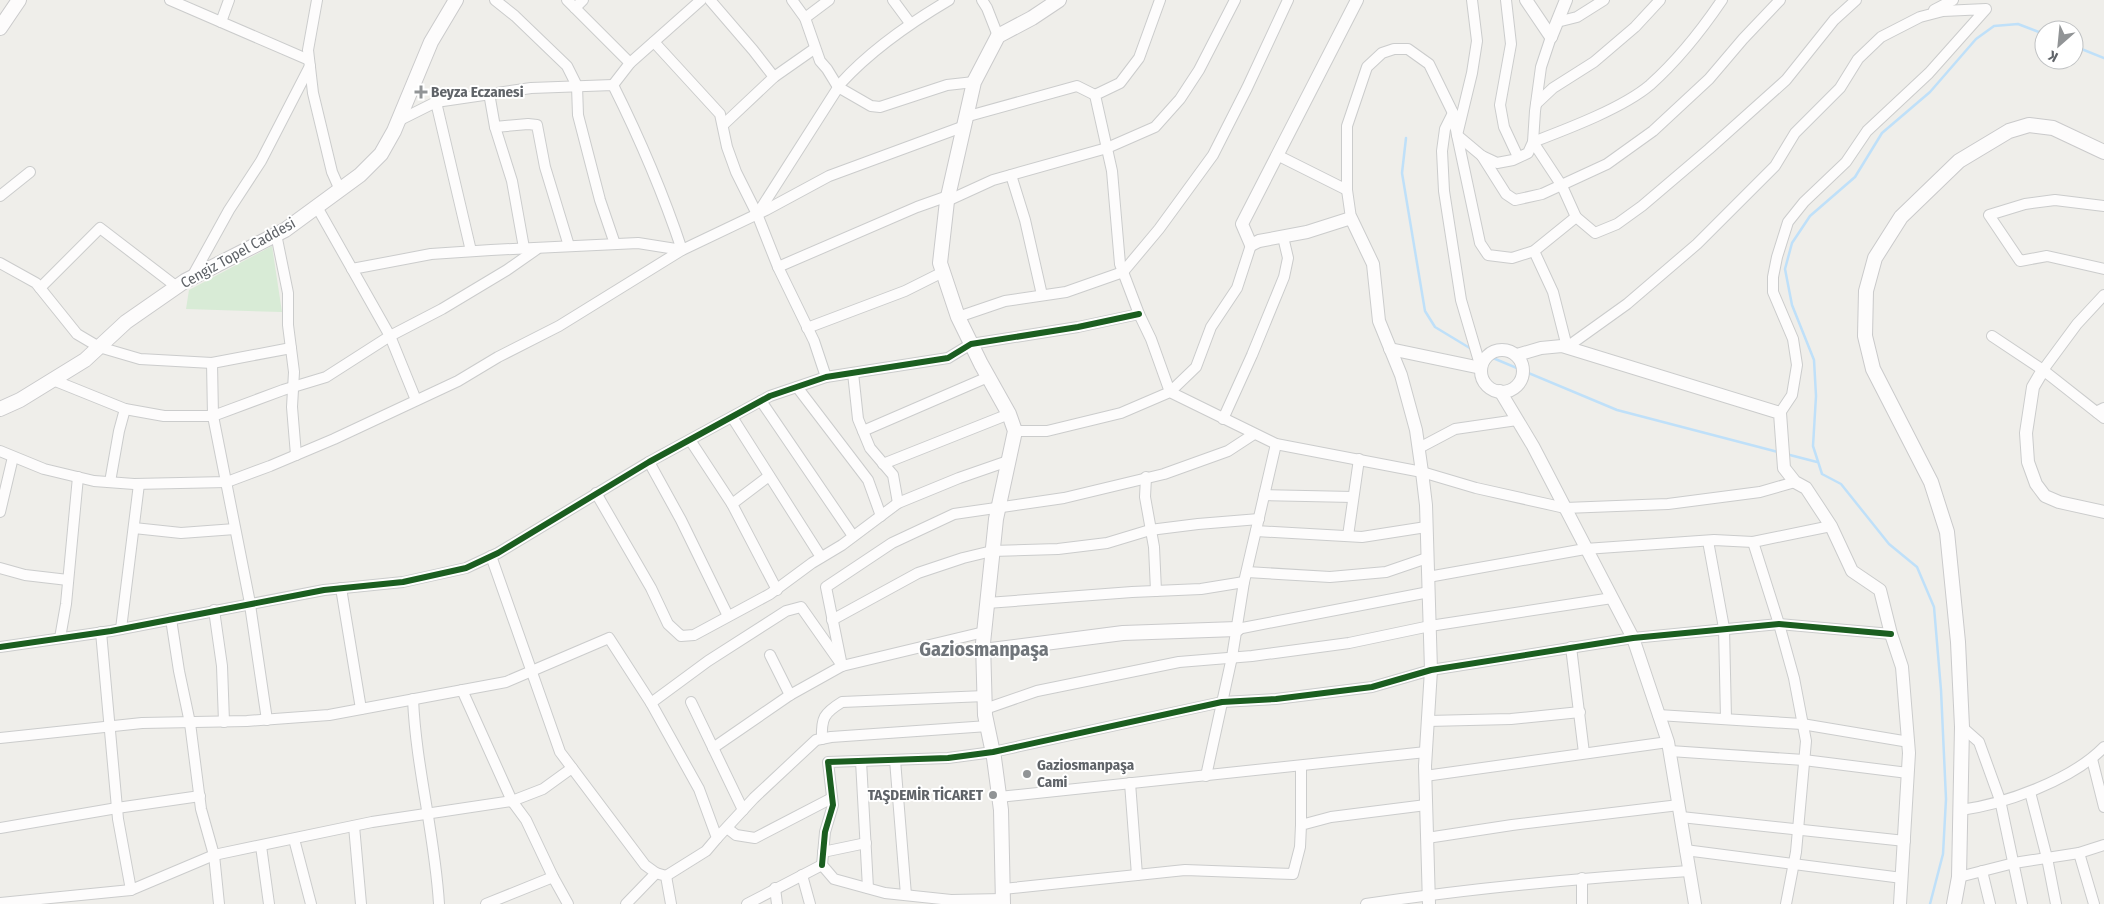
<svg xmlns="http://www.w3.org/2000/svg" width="2104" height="904" font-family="'Fira Sans Condensed',sans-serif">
<rect width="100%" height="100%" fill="#efeeea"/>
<polygon fill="#d8ebd6" points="272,246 282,312 186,309 189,290"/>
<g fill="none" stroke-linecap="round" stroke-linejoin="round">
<g stroke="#bfe0f9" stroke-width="2.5">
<polyline points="2074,46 2104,58"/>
<polyline points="1406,138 1402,173 1425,311 1435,327 1473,350"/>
<polyline points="1481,353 1617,410 1778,452"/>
<polyline points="1786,454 1817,462"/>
<polyline points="1930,904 1943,854 1946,799 1941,690 1934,607 1917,567 1889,544 1841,484 1822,474 1813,446 1816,396 1814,360 1792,305 1785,269 1792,243 1810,216 1855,177 1882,133 1930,92 1976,39 1994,26 2018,24 2044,34"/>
</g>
<g stroke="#cbcccc" stroke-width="12">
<g id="minor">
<polyline points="170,0 309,60"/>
<polyline points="317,0 308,50 313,93 332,172 340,190"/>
<polyline points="495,0 515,16 567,66 577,86 578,115 600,200 615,244"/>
<polyline points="567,0 630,63"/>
<polyline points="710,0 753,50 774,77"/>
<polyline points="792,0 805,18 820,61 827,69 838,87 871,106 880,107 947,85 974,82"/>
<polyline points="893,0 910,23"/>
<polyline points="982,0 987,8 998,36"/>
<polyline points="1160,0 1139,58 1120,83 1095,95 1112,171 1120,264 1139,314 1151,339 1170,392 1196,367 1211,327 1237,288 1251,245"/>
<polyline points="1472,0 1477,41 1472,73 1457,135 1480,243 1488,255 1512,258 1534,251 1576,217"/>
<polyline points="1506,0 1511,44 1500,105 1504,127 1518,157"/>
<path d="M1722,0C1701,31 1678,60 1650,85C1623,108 1567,129 1533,142L1562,186L1576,217L1595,233L1617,224L1642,206L1709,149L1786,80L1834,20L1856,0"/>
<polyline points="575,8 583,0"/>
<polyline points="1934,10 1953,0"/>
<polyline points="805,18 829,0"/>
<polyline points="221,22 229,0"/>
<polyline points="1557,22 1577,17 1604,0"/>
<polyline points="654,42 720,114 727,147 736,172 757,214 778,267 814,341 826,377"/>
<polyline points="613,85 630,63 701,0"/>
<polyline points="489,93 495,127 528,124 537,125 545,167 569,246"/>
<polyline points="1536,104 1553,88 1594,62 1635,27 1660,0"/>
<polyline points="1453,113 1445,129 1442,151 1444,191 1461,300 1481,368"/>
<polyline points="965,117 1077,86 1095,95"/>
<polyline points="398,121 436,102 471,251"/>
<polyline points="723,125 774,77 814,49"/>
<polyline points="495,127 512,181 524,248"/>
<polyline points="1277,155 1347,190"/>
<polyline points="1482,156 1506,194 1515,200 1542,194 1607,164 1653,131 1709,79 1743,39 1780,0"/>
<polyline points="1011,175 1025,220 1042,295"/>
<polyline points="0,196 30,172"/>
<polyline points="947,201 993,180 1107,148 1155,127 1180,99 1199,70 1235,0"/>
<polyline points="2104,206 2055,200 2025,204 1989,215 2020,261 2047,256 2104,269"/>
<polyline points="317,207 390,336 416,400"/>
<path d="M758,213L841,83C872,49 910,23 949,0"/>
<polyline points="1351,218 1347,190 1347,126 1367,67 1382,53 1394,49 1408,49 1429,64 1453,113 1457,135 1482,156 1497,163 1513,160 1528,153 1533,142 1535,111 1541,67 1551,37"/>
<polyline points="276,234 288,293 288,325 294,372 292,407 296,455"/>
<polyline points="1534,251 1553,292 1567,347 1627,304 1697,244 1775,166 1795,133 1840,88 1858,59 1881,37 1920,17 1943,11 1986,9 1929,73 1867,131 1846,162 1804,202 1788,222 1777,257 1773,277 1773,292 1793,339 1797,365 1792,395 1780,413"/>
<polyline points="0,263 36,283 77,334 99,347 140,359 212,363 213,416 249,598 267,720"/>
<polyline points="778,267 917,207 948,196"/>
<path d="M352,269L431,254L491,250L638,243L682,250C663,193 640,139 613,85L531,88L436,102"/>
<polyline points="192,277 229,210 261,161 310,66"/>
<polyline points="40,288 100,228 177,287"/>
<polyline points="958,317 1005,301 1066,292 1123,272 1159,229 1213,155 1247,88 1288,0"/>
<polyline points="807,328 905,291 943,272"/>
<polyline points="1992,336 2043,370 2104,418"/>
<polyline points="212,363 291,348"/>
<polyline points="2043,370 2077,324 2104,295"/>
<polyline points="853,373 858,419 870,448 893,475 898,503"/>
<polyline points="53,380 125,409 164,416 213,416 283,390 326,377 390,336 442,309 507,270 537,249"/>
<polyline points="797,387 868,480 881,516"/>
<polyline points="761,401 853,536"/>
<polyline points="732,417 821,557"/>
<polyline points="1223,419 1252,355 1284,277 1288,258 1283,237"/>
<polyline points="863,431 988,377"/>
<polyline points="1015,431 1047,431 1121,413 1170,392 1276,444 1422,472 1476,488 1565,508 1668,504 1760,492 1795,482"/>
<polyline points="690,440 732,504"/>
<polyline points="1419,448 1455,429 1517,420"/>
<polyline points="0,451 44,469 94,481 134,484 227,482 270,466 334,439 458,381 498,357 559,326 682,250 766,210 829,176 962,127"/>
<polyline points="649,462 681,520 728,616"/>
<polyline points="883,464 1009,414"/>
<polyline points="769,476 732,504 777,590"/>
<polyline points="1146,477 1145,497 1154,547 1156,591"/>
<polyline points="110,482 119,431 125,409"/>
<polyline points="596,493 651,588 668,624 681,636 694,635 770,594 812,563 842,545 898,503 959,478 1008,461"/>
<polyline points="1264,495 1353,497"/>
<polyline points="0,512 13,457"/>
<polyline points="134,528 181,533 235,529"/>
<polyline points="1256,531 1362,537 1426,527"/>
<polyline points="1348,536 1359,459"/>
<polyline points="1708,541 1724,628 1726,719"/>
<polyline points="1753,542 1779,624 1794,678 1806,741 1796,852 1786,904"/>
<polyline points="491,556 560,752 645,865 656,873 666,876 671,904"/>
<polyline points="0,568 25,575 68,580"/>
<polyline points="1247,572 1330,577 1386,572 1427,558"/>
<polyline points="1428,577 1585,549 1714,540 1753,542 1831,526"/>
<polyline points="341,588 361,709"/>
<polyline points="987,603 1132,592 1201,589 1244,582"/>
<polyline points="214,610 222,666 224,722"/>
<polyline points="171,619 179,671 190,723 201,809 214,855 219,904"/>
<polyline points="832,620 918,573 963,558 992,551 1058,549 1107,543 1150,530 1198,524 1259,519"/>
<polyline points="121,629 139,484"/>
<polyline points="1237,629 1429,592"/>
<polyline points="101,632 118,819 131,890 214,855 372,822 512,801 543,789 572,768"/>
<polyline points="60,638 66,604 78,477"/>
<polyline points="0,647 111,631 324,590 403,582 466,568 498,553 649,462 770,396 826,377 948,358 971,344 1078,327 1139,314"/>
<polyline points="1571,647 1584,753"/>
<polyline points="770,655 790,695"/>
<polyline points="842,666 826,587 892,543 954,514 1064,498 1164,474 1228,451 1254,434"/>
<polyline points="462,690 512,801 526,820 553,877 568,904"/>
<path d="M413,699C416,768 435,835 439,904"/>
<polyline points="691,702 743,810"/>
<polyline points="651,703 708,661 786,611 801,607 839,661"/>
<polyline points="985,709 1037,691 1179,662 1252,656 1349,643 1430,626 1612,598"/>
<polyline points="1658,715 1802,724 1909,742"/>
<polyline points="1428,721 1511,719 1580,712"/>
<polyline points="1962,727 1979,742 2000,800 2022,904"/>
<polyline points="0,738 142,723 247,721 329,715 506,682 609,638 651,703 699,789 717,838 706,851 666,876"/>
<path d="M822,739C821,718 824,713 842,702L985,696"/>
<polyline points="713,748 790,695 842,666 984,632"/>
<polyline points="1670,751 1804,760 1908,773"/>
<polyline points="2092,759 2104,807"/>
<polyline points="895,760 906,895"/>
<polyline points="861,761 868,888"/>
<polyline points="1206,776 1232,657 1244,582 1276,444"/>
<polyline points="1425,776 1668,742"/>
<polyline points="1130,783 1137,875"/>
<polyline points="2030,792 2047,858 2056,904"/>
<polyline points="999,797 1426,752"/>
<path d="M1961,810C2005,804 2072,780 2104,747"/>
<polyline points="1681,817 1905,841"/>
<polyline points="1301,825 1301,766"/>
<polyline points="354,826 361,904"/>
<polyline points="0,828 117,808 200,796"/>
<polyline points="727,828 736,835 755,838 832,798"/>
<polyline points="717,838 754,798 816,740 831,737 988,726"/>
<polyline points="1427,838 1512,825 1679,805"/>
<polyline points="294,839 311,904"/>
<polyline points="261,846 269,904"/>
<polyline points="1685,850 1902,878"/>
<polyline points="823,852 866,843"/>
<polyline points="2079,853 2094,904"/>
<polyline points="822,865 825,832 833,805 828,762 948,758 993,752 1222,702 1276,699 1372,687 1431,670 1633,638 1779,624 1891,634"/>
<polyline points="1982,871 1990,904"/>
<polyline points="802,875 810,904"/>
<polyline points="1959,877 2014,863 2079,853 2104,845"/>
<polyline points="775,888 777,904"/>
<polyline points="1003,889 1185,870 1293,874 1300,847 1301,825 1331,817 1426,805"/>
<polyline points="0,903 131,890"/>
<polyline points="486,904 553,877"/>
<polyline points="626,904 656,873"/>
<polyline points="747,904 822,865 834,879 885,893 951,900 1003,899"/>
<path d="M1366,904C1473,888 1581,878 1689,871"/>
<polyline points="1582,904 1582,878"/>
</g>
</g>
<g stroke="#cbcccc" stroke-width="14">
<g id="tertiary">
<polyline points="1357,0 1242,224 1251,245 1259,241 1307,232 1351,218 1373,264 1379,321 1401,375 1416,430 1422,472 1426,505 1431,670 1425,766 1429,904"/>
<polyline points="1526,0 1551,37"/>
<polyline points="1551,37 1566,0"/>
<polyline points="1390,349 1481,368"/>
<circle cx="1502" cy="371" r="21"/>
<polyline points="1517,355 1541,348 1562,346 1780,413 1784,468 1795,482 1806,488 1831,526 1852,571 1880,590 1891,634 1902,667 1909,753 1900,904"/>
<polyline points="2043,370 2033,387 2026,433 2028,462 2036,484 2045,496 2059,502 2104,512"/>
<polyline points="1500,391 1533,446 1633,638 1668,742 1695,904"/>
<polyline points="2098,412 2104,409"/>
</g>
</g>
<g stroke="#cacacb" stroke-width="16">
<g id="secondary">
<polyline points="0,28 19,0"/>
<polyline points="0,409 20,400 85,360 126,322 185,281 285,230 360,175 381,154 394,131 431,42 456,0"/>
<polyline points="983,651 1123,633 1237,629"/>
<polyline points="1003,904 1001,810 994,758 985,715 983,643 996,519 1015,431 1009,414 981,364 958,317 940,263 947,201 974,82 998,36 1032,18 1059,0"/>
<polyline points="1954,904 1959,877 1962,727 1958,642 1947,532 1931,482 1873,369 1865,336 1866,291 1875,258 1901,217 1959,161 2009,131 2029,125 2053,128 2104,152"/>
</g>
</g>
<use href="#minor" stroke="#fdfcfc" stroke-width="10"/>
<use href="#tertiary" stroke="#fdfcfc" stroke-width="12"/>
<use href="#secondary" stroke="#fdfcfc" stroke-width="14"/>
<g stroke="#fff" stroke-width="9">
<g id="cycleway">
<polyline points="0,647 111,631 324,590 403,582 466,568 498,553 649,462 770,396 826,377 948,358 971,344 1078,327 1139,314"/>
<polyline points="822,865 825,832 833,805 828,762 948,758 993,752 1222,702 1276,699 1372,687 1431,670 1633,638 1779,624 1891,634"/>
</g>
</g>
<use href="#cycleway" stroke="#1b5e20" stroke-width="6"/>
</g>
<g fill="#919496" stroke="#fff" stroke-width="2">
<path d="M418.5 84.5h5v5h5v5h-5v5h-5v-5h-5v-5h5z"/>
<circle cx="1027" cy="774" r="5"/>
<circle cx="993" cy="795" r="5"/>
</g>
<g text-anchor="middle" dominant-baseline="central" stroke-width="4" stroke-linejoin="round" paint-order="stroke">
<g font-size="15" font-weight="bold" fill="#5f6368" stroke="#fff" text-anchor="start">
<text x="431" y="92">Beyza Eczanesi</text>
<text x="1037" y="765">Gaziosmanpaşa<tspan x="1037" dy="17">Cami</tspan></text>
<text x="983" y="795" text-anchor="end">TAŞDEMİR TİCARET</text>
</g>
<g font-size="15" fill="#5f6368" stroke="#fff">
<text transform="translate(238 253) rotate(-29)">Cengiz Topel Caddesi</text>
</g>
<g font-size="20" font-weight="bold" fill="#70757a" stroke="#fff">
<text x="984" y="649">Gaziosmanpaşa</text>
</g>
</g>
<g transform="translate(2059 45) rotate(207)"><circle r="24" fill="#ffffff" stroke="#bfc1c3"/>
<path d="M0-4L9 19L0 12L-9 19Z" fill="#919496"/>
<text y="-8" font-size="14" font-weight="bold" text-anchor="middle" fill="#5f6368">K</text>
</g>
</svg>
